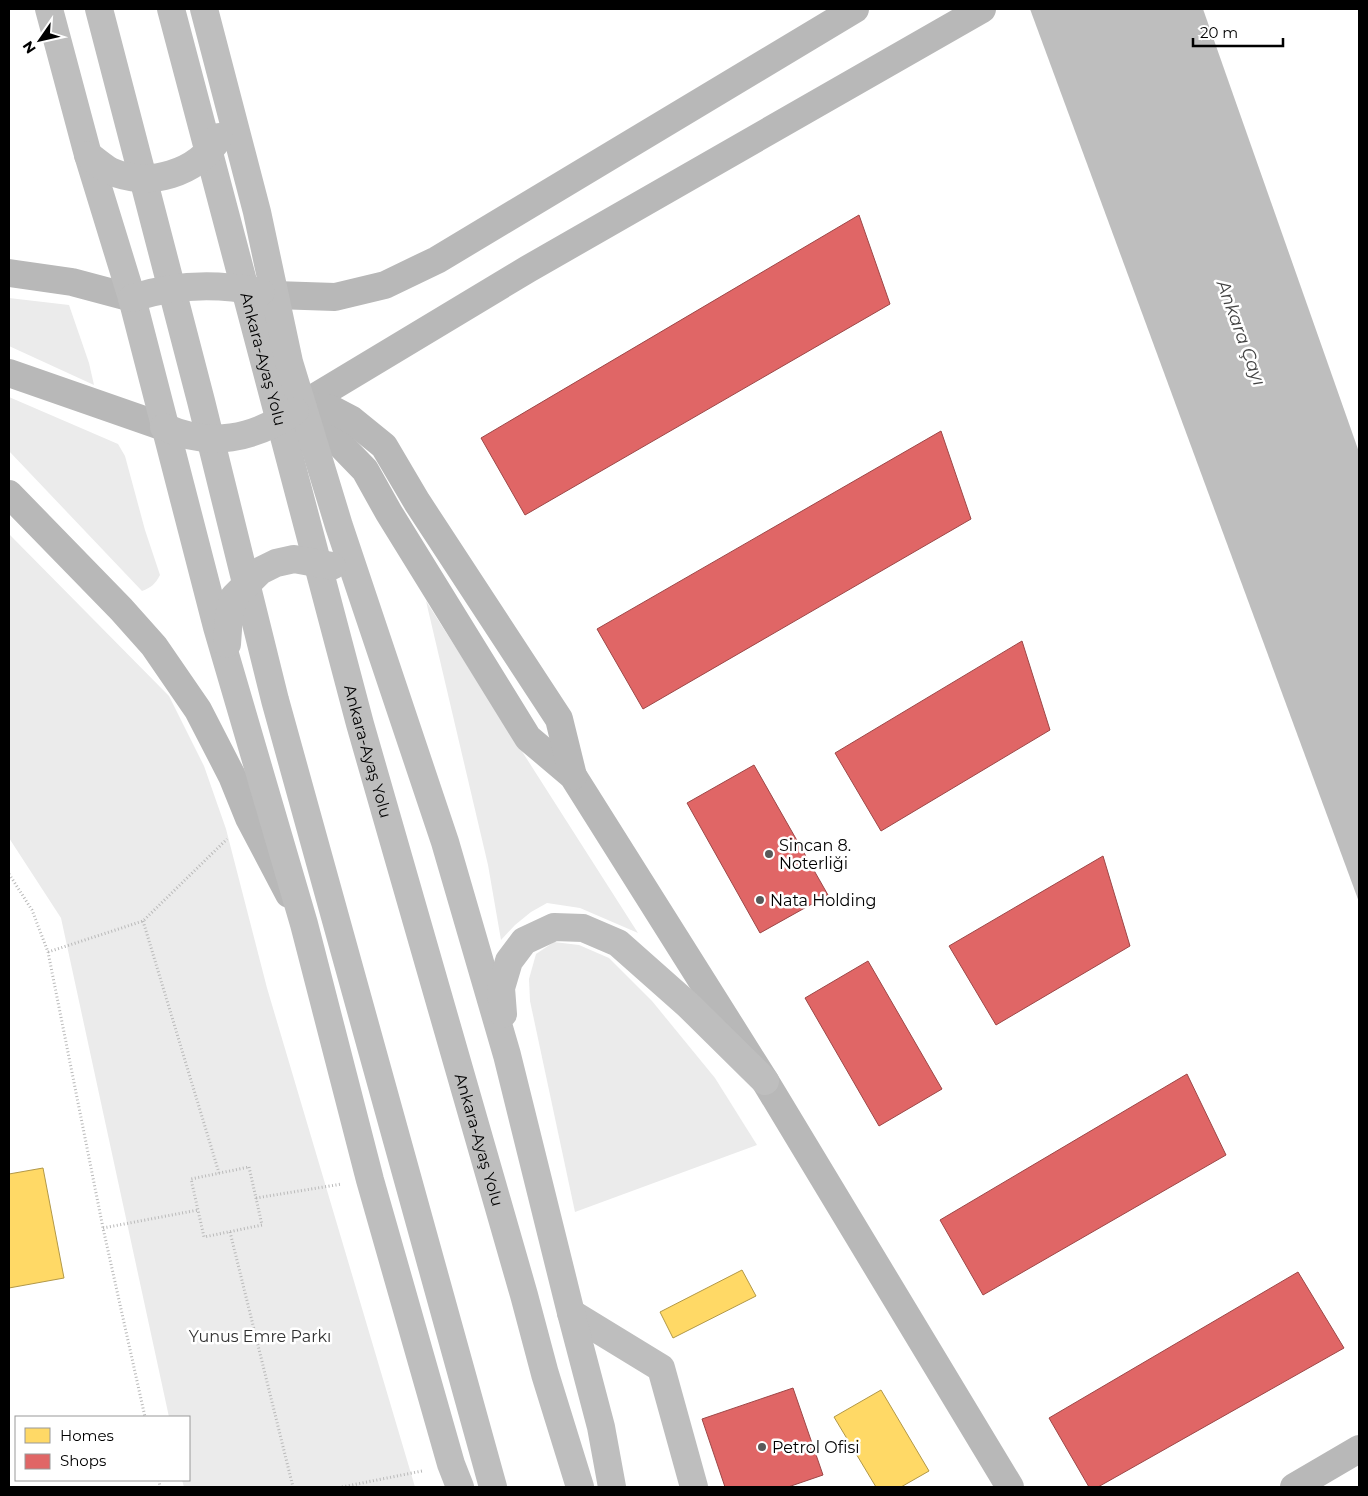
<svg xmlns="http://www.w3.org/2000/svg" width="1368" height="1496" font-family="Montserrat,sans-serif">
<rect width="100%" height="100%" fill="#fff"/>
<g fill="#ebebeb">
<polygon points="9,298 69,305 89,363 94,385 9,346"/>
<path d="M9,397L118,444L125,456L145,530L160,575C156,583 151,588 142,591L9,451Z"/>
<polygon points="9,534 169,696 204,766 226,829 267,988 415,1487 184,1487 182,1480 189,1480 189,1417 169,1417 61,918 9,838"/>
<polygon points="426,601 638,933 580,908 547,903 531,912 515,925 501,940 488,865"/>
<polygon points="554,942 579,945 609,958 652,1001 715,1078 757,1145 575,1212 530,1001 529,979 536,954"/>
</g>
<polygon fill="#bebebe" points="1030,9 1203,9 1359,452 1359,902"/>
<g fill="#ffd966" stroke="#b29847">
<polygon points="43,1168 64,1278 9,1288 9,1174"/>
<polygon points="742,1270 756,1296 673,1338 660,1312"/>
<polygon points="881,1390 929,1471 901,1487 876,1487 834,1417"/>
</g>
<g fill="#e06666" stroke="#9d4747">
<polygon points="859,215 890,304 525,515 481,438"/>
<polygon points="941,431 971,519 643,709 597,629"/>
<polygon points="1022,641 1050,730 881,831 835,753"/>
<polygon points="754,765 828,895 760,933 687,803"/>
<polygon points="1103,856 1130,946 996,1025 949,946"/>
<polygon points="868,961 942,1089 879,1126 805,998"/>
<polygon points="1187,1074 1226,1155 983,1295 940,1220"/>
<polygon points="1298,1272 1344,1348 1098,1487 1089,1487 1049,1418"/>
<polygon points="793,1388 823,1475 788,1487 725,1487 702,1419"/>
</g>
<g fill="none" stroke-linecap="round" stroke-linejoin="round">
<g stroke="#b9b9b9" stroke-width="3" stroke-dasharray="1 2.5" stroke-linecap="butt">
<polyline points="9,874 32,910 48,952 103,1228 145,1417"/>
<polyline points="143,921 219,1173"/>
<polyline points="48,952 143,921 227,839"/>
<polygon points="249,1167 262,1225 204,1237 191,1179"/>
<polyline points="256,1198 342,1184"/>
<polyline points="103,1228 198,1210"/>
<polyline points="230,1232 293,1487"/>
<polyline points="159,1480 160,1487"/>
<polyline points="342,1487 422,1471"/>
</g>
<polyline stroke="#bebebe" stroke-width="28" points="571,1313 661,1368 694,1487"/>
<g stroke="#b8b8b8" stroke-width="28">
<polyline points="9,273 72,282 132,298"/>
<polyline points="275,295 335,297 385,285 437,260 855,9"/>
<polyline points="9,373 164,427"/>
<polyline points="302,405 365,470 389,513 528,738 573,776 765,1081 1010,1487"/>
<polyline points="302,405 528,269 982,9"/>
<polyline points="302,405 331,409 352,420 384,446 417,502 559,719 573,776"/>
<polyline points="9,494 121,609 154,646 198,710 232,776 249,818 289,894"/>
<polyline points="1294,1487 1359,1449"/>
</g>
<g stroke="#bebebe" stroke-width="28">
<polyline points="49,9 88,155 132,298 217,627 304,924 370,1180 451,1464 460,1487"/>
<polyline points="99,9 201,401 275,700 493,1487"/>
<path id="s1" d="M171,9L360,724L524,1295L545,1374L580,1487"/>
<polyline points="204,9 257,212 289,362 339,526 445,842 507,1055 571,1313 601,1427 612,1487"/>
<path d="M88,155C95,160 103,167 110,171C148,188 198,174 219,137"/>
<path d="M132,298C175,284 218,283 261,292"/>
<path d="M164,427C211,448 253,439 295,411"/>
<polyline points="227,644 229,615 234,597 260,571 276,563 294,559 332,566"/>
<polyline points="503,1014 501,988 509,961 524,941 554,927 583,928 618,943 688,1005 765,1081"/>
</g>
</g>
<g fill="#595959" stroke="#fff" stroke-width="2">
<circle cx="769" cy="854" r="5"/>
<circle cx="760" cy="900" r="5"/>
<circle cx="762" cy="1447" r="5"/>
</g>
<g text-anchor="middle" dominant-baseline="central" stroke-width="5" stroke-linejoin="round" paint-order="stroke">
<g font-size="16" fill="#000" stroke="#fff">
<text stroke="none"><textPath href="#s1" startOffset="362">Ankara-Ayaş Yolu</textPath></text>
<text stroke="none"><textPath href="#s1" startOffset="768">Ankara-Ayaş Yolu</textPath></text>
<text stroke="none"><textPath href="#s1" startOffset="1172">Ankara-Ayaş Yolu</textPath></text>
</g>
<g font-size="16" fill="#000" stroke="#fff" text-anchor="start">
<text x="779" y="845">Sincan 8.<tspan x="779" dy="18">Noterliği</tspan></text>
<text x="770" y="900">Nata Holding</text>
<text x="772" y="1447">Petrol Ofisi</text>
</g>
<g font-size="16" fill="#323232" stroke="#fff">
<text x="260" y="1336">Yunus Emre Parkı</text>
</g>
<g font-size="18" font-style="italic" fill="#434343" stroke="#fff">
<text transform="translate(1241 333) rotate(70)">Ankara Çayı</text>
</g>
</g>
<rect width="1368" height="1496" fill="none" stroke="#000000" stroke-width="20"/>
<rect x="15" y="1416" width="175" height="65" fill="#ffffff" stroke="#999999"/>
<rect x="25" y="1428" width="25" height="15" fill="#ffd966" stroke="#999999"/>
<text x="60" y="1441" font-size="15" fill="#000000">Homes</text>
<rect x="25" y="1454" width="25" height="15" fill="#e06666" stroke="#999999"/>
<text x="60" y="1466" font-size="15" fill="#000000">Shops</text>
<g transform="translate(40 40) rotate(236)" stroke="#ffffff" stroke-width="4" paint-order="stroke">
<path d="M0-4L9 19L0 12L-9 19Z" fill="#000000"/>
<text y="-8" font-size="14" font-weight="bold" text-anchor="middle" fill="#000000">N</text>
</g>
<path d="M1193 38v8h90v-8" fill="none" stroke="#000000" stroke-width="2.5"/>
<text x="1200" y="38" font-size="15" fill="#000000" stroke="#ffffff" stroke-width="4" paint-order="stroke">20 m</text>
</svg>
